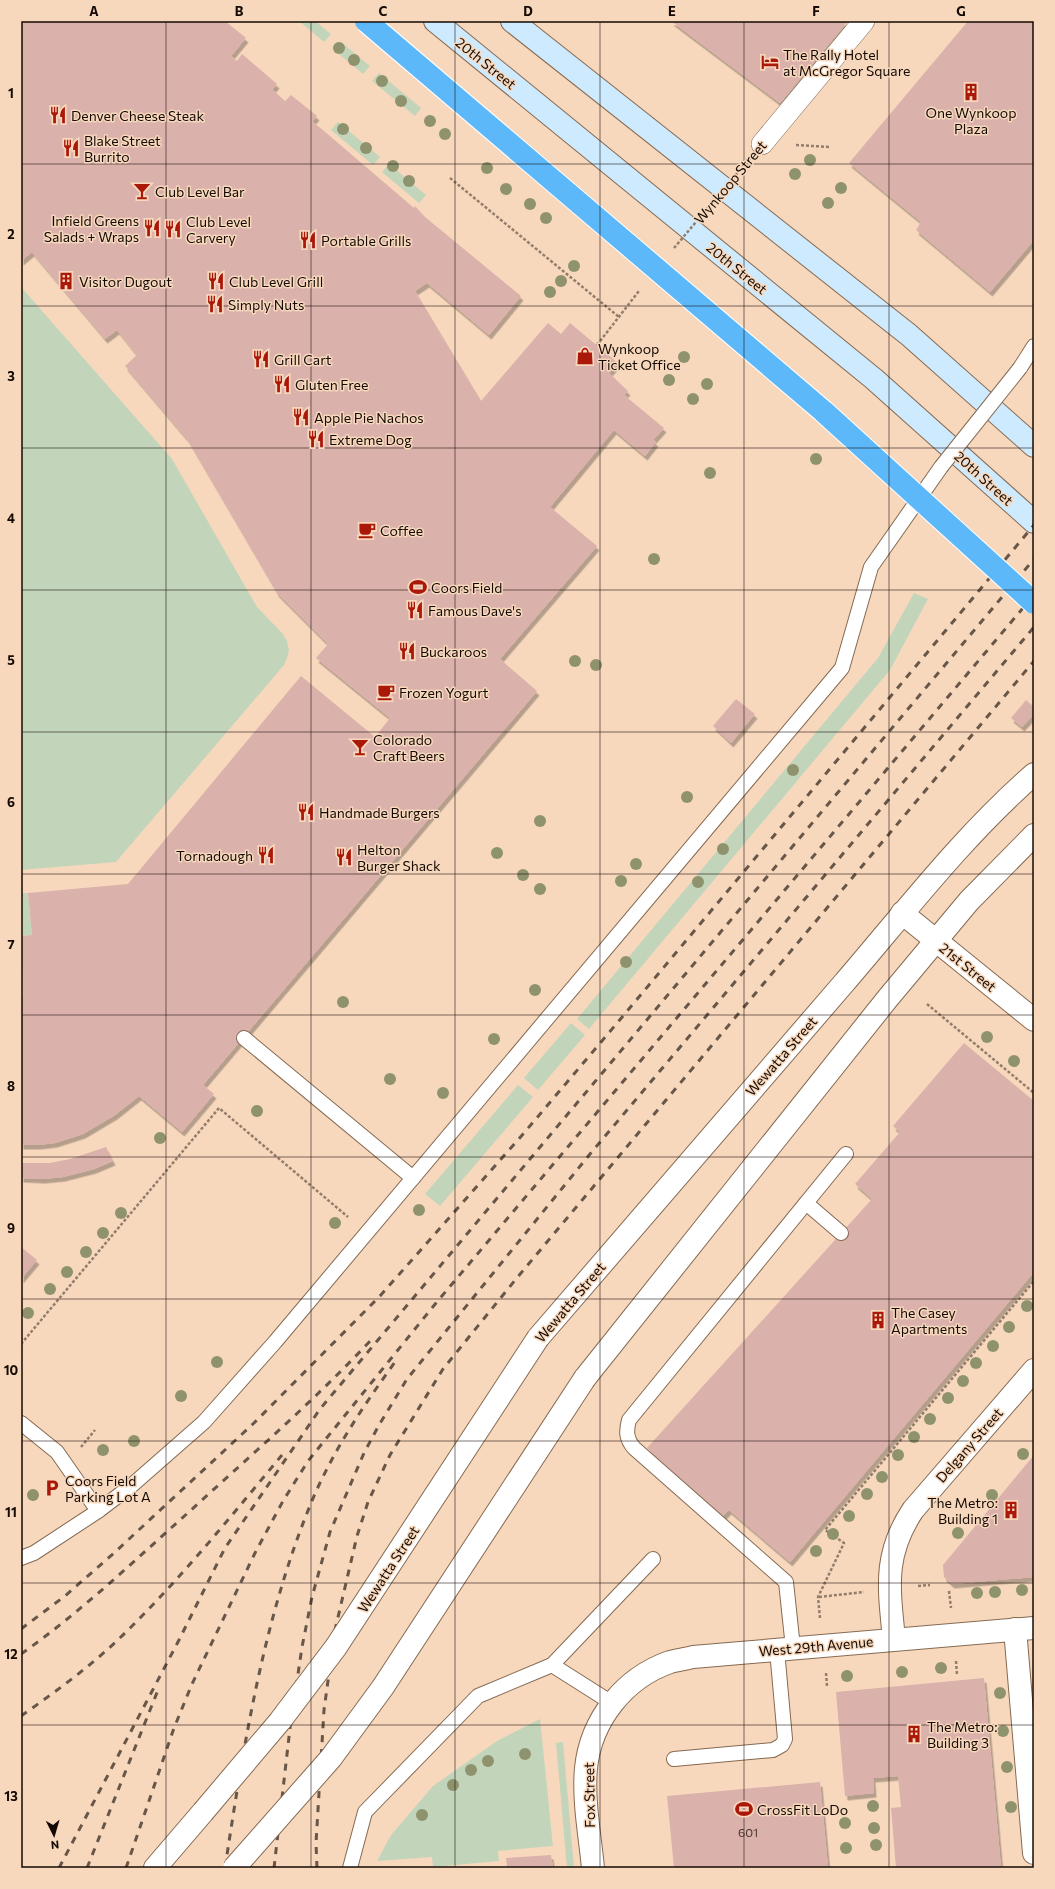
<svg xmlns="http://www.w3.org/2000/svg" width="1055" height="1889" font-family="Commissioner,sans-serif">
<defs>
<filter id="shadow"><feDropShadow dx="2.5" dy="4.5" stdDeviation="0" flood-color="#0004"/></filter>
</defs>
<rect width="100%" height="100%" fill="#f7d8bd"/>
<g fill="#c2d5bb">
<polygon points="299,21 315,21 331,34 324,42"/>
<polygon points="341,42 370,66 363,74 334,50"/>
<polygon points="379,73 421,108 415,116 372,81"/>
<polygon points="338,122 380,157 373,165 331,130"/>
<polygon points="389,164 426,195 419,203 382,172"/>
<polygon points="21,287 172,459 257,607 283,634 287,641 289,650 287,658 284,665 116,862 21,870"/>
<polygon points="914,593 928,599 890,670 589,1029 577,1019 878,658"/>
<polygon points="21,893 28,893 32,935 21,936"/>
<polygon points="571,1023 585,1035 538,1090 524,1078"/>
<polygon points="518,1085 533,1097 440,1206 425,1194"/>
<polygon points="540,1719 553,1846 498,1851 499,1861 433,1867 432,1857 377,1861 391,1835 433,1786 497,1741"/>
<polygon points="563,1742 574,1868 567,1868 556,1743"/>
</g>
<g fill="#dbb1ab" filter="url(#shadow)">
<polygon points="21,21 225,21 246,38 231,56 237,61 242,54 277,84 272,90 274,91 285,101 291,95 317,116 311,123 313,122 324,131 414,208 415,206 425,217 521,296 489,335 427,283 415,291 481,401 548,323 561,334 570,323 618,363 609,373 628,391 624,395 664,428 653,440 656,442 645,456 614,430 550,507 597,546 500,659 537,691 203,1085 214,1094 182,1132 139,1096 115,1115 83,1134 55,1143 38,1145 21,1145 21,996 23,996 21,936 32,935 28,893 128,884 301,676 375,737 390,718 316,658 328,644 277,593 187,439 125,366 137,355 117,330 105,339 32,252 21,261"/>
<polygon points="671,21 848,21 780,103"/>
<polygon points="968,21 1034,21 1034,240 990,292 916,230 921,222 849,163"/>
<polygon points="736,699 755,714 731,743 713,726"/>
<polygon points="1026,700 1034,707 1034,714 1022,727 1011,718"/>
<polygon points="964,1043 1034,1101 1034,1272 790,1562 729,1510 721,1518 647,1448 872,1199 855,1184 900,1132 893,1126"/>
<polygon points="106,1147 113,1161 94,1169 63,1177 43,1179 21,1178 21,1163 50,1163 70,1159"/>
<polygon points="21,1247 37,1260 21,1279"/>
<polygon points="1034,1455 1034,1577 952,1584 944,1577 943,1565"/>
<polygon points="984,1678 1001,1868 896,1868 891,1808 901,1807 898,1776 873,1778 874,1793 845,1796 836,1692"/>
<polygon points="820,1782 828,1868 674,1868 667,1796"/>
<polygon points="551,1855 553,1868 503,1868 507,1867 506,1858"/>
</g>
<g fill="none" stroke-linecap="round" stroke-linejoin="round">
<g stroke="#856a52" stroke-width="16">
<g id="service">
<polyline points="1020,368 1034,346"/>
<polyline points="244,1038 413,1178"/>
<polyline points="806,1203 841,1233"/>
<polyline points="21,1423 57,1452 98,1511"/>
<polyline points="21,1558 34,1553 98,1511 131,1486 204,1422 275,1342 842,668 871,567 941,467"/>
<path d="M793,1648L786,1582L634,1448C626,1439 626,1431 629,1420L846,1154"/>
<polyline points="552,1665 612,1703"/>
<polyline points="674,1759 773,1750 782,1745 785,1739 777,1650"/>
<polyline points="350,1868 365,1812 478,1696 552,1665 653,1559"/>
</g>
</g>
<g stroke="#856a52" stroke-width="22">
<polyline id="pedestrian" points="762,144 864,21"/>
</g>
<g stroke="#856a52" stroke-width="24">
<g id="minor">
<polyline points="902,913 1034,1020"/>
<polyline points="1015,1629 1034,1853"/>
<path d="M894,1639C889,1588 883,1555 913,1510L1034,1370"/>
<path d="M593,1868C590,1836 583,1801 586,1768C591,1720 624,1678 670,1662C677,1660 686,1659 693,1657L1034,1628"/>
</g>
</g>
<g stroke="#856a52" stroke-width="24">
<g id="tertiary">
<path d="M538,1338C640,1220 742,1102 844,983C905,912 963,836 1034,774"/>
<polyline points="585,1378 888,998 969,901 1034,835"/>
<polyline points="155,1868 203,1812"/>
</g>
</g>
<g stroke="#856a52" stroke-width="24">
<g id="secondary">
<polyline points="435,21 874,379 1034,522"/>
<polyline points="512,21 909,335 1034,446"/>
</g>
</g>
<g stroke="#937d6b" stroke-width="2.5" stroke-dasharray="3 2" stroke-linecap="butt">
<polyline points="796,145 830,147"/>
<polyline points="450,178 619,317"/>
<polyline points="597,345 639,291"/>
<polyline points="927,1004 1034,1093"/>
<polyline points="21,1344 219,1108 348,1217"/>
<polyline points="81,1447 95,1430"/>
<polyline points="918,1586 930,1585"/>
<polyline points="949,1591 951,1608"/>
<polyline points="819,1597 864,1592"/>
<polyline points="820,1618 818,1597 844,1543 825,1530 1034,1281"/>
<polyline points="956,1661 957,1675"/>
<polyline points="826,1673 827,1686"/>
</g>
<use href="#service" stroke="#fff" stroke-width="14"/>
<use href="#pedestrian" stroke="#fff" stroke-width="21"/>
<use href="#minor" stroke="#fff" stroke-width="22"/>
<use href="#tertiary" stroke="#fff" stroke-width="22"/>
<use href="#secondary" stroke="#ceeafe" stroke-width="22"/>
<g stroke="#685648" stroke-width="3" stroke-dasharray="7 7" stroke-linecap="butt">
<polyline points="21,1629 65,1596 114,1553 254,1423 380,1296 524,1133 618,1022 1034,525"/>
<path d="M21,1654C81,1612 135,1560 190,1511C251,1455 314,1401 371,1340"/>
<path d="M21,1716C58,1690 95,1663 127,1631C183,1576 232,1515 282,1455"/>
<polyline points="59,1868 179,1640 225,1548 320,1409 1034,559"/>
<polyline points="87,1868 158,1690"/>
<polyline points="126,1868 174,1728 192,1684 255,1553 283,1501 308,1461 436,1303 1034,595"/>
<path d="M225,1868C244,1743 264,1614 314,1496C335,1448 364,1405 395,1362"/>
<polyline points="274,1868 290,1728 302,1647 312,1597 330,1532 364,1453 379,1425 407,1379 590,1154 1034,627"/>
<polyline points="317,1868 316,1843 324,1710 335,1630 357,1536 368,1502 390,1455 443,1369 516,1279 1034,661"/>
</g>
<g stroke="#856a52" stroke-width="16" stroke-linecap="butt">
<polyline id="service-bridge" points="941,467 1020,368"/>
</g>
<g stroke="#856a52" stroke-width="24" stroke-linecap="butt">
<g id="tertiary-bridge">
<polyline points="203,1812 280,1721 336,1647 538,1338"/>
<polyline points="234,1868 331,1758 383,1687 585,1378"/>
</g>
</g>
<g stroke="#fff" stroke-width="24" stroke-linecap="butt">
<polyline id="motorway-bridge" points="366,21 823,411 1034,603"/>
</g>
<polyline stroke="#937d6b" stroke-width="2.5" stroke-dasharray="3 2" stroke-linecap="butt" points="674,248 762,144"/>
<use href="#service-bridge" stroke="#fff" stroke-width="14"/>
<use href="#tertiary-bridge" stroke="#fff" stroke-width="22"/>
<use href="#motorway-bridge" stroke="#5db8fa" stroke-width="22"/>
</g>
<g fill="#8f936d">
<circle cx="339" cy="48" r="6"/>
<circle cx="354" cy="60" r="6"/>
<circle cx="382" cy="81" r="6"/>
<circle cx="401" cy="101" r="6"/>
<circle cx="430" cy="121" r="6"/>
<circle cx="343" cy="129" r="6"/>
<circle cx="445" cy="134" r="6"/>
<circle cx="366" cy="148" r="6"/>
<circle cx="810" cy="160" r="6"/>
<circle cx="393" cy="166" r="6"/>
<circle cx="487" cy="168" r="6"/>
<circle cx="795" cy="174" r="6"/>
<circle cx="409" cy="181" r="6"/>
<circle cx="841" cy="188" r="6"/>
<circle cx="506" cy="189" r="6"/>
<circle cx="828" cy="203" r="6"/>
<circle cx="530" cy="204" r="6"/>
<circle cx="546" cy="218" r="6"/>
<circle cx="574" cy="266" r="6"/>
<circle cx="561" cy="281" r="6"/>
<circle cx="550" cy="292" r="6"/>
<circle cx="684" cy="357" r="6"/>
<circle cx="669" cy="380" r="6"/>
<circle cx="707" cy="384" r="6"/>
<circle cx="693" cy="399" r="6"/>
<circle cx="816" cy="459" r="6"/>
<circle cx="710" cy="473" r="6"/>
<circle cx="654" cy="559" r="6"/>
<circle cx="575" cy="661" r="6"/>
<circle cx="596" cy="665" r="6"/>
<circle cx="793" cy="770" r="6"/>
<circle cx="687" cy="797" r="6"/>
<circle cx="540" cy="821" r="6"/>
<circle cx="723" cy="849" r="6"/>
<circle cx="497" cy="853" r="6"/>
<circle cx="636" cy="864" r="6"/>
<circle cx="523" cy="875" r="6"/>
<circle cx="621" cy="881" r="6"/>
<circle cx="698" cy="882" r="6"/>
<circle cx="540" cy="889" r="6"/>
<circle cx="626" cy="962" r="6"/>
<circle cx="535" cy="990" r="6"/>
<circle cx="343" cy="1002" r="6"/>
<circle cx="987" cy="1037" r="6"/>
<circle cx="494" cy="1039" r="6"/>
<circle cx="1014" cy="1061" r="6"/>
<circle cx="390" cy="1079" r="6"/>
<circle cx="443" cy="1093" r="6"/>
<circle cx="257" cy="1111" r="6"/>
<circle cx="160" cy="1138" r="6"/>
<circle cx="419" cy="1210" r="6"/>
<circle cx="121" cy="1213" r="6"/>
<circle cx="335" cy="1223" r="6"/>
<circle cx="103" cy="1233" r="6"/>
<circle cx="86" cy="1252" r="6"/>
<circle cx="67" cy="1272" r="6"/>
<circle cx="50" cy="1289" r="6"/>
<circle cx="1027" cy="1306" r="6"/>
<circle cx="28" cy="1313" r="6"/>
<circle cx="1009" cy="1327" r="6"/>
<circle cx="993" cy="1346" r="6"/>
<circle cx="217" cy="1362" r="6"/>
<circle cx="976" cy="1363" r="6"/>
<circle cx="963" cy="1381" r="6"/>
<circle cx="181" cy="1396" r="6"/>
<circle cx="948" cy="1398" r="6"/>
<circle cx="930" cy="1419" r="6"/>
<circle cx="914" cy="1437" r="6"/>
<circle cx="134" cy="1441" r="6"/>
<circle cx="103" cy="1450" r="6"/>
<circle cx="1023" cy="1454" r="6"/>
<circle cx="898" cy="1455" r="6"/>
<circle cx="882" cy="1477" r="6"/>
<circle cx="867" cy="1494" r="6"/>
<circle cx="33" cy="1495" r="6"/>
<circle cx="992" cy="1495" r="6"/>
<circle cx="849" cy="1516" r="6"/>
<circle cx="958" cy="1533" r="6"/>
<circle cx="833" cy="1534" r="6"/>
<circle cx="816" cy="1551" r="6"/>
<circle cx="1022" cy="1590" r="6"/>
<circle cx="995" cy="1592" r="6"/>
<circle cx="977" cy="1593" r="6"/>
<circle cx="941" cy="1668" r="6"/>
<circle cx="902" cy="1672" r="6"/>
<circle cx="847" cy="1676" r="6"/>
<circle cx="1000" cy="1693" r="6"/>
<circle cx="1003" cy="1731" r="6"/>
<circle cx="525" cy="1754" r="6"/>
<circle cx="488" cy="1761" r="6"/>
<circle cx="1007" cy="1767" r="6"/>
<circle cx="471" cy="1770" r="6"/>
<circle cx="453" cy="1785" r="6"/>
<circle cx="873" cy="1806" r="6"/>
<circle cx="1011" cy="1807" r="6"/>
<circle cx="422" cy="1815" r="6"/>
<circle cx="845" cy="1823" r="6"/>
<circle cx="874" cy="1828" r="6"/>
<circle cx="876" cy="1845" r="6"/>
<circle cx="846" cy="1848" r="6"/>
</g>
<path fill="none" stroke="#140a03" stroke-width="1" stroke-opacity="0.55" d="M166,21V1868M311,21V1868M455,21V1868M600,21V1868M744,21V1868M889,21V1868M21,164H1034M21,306H1034M21,448H1034M21,590H1034M21,732H1034M21,874H1034M21,1015H1034M21,1157H1034M21,1299H1034M21,1441H1034M21,1583H1034M21,1725H1034"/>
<defs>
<g id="hotel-bare" transform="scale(1.38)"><path d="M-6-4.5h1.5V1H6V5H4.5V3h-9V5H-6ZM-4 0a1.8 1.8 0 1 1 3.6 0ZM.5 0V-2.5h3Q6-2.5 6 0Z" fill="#a91809" stroke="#f7d8bd" stroke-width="2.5" paint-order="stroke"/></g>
<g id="building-bare" transform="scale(1.38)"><path d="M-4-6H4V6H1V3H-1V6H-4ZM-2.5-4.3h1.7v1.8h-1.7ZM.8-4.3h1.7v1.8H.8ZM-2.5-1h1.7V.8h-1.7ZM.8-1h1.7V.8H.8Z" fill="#a91809" stroke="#f7d8bd" stroke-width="2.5" paint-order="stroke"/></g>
<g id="restaurant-bare" transform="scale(1.38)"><path d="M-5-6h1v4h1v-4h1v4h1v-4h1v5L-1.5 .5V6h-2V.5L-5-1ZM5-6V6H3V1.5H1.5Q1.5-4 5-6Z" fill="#a91809" stroke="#f7d8bd" stroke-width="2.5" paint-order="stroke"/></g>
<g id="bar-bare" transform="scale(1.38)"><path d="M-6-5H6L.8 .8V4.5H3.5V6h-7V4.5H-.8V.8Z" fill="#a91809" stroke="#f7d8bd" stroke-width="2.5" paint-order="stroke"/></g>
<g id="shop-bare" transform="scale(1.38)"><path d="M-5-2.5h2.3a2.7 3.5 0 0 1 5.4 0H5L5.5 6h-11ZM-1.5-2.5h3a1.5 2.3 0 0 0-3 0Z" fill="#a91809" stroke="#f7d8bd" stroke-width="2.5" paint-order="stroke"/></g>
<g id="cafe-bare" transform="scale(1.38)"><path d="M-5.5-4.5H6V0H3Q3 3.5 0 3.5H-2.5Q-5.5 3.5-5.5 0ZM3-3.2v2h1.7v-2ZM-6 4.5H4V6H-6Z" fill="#a91809" stroke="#f7d8bd" stroke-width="2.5" paint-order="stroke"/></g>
<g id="stadium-bare" transform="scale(1.38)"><path d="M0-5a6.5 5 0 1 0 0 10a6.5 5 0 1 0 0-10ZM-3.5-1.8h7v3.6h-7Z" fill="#a91809" stroke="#f7d8bd" stroke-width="2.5" paint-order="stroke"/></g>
<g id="parking-bare" transform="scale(1.38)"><path d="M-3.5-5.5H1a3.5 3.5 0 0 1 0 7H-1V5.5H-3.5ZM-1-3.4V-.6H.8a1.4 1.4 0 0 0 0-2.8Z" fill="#a91809" stroke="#f7d8bd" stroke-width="2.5" paint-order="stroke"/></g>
</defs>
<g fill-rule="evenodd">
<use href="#hotel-bare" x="770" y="62"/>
<use href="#building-bare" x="971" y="92"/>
<use href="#restaurant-bare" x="58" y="115"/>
<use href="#restaurant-bare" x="71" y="148"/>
<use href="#bar-bare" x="142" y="191"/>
<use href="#restaurant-bare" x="152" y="228"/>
<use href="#restaurant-bare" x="173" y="229"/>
<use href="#restaurant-bare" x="308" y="240"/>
<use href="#building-bare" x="66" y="281"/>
<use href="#restaurant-bare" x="216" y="281"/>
<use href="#restaurant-bare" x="215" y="304"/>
<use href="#shop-bare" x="585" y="356"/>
<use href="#restaurant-bare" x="261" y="359"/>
<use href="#restaurant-bare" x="282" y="384"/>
<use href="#restaurant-bare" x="301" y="417"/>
<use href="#restaurant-bare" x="316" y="439"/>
<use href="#cafe-bare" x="367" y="530"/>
<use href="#stadium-bare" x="418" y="587"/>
<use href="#restaurant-bare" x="415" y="610"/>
<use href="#restaurant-bare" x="407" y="651"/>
<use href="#cafe-bare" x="386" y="692"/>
<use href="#bar-bare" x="360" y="747"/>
<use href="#restaurant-bare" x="306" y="812"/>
<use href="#restaurant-bare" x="266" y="855"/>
<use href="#restaurant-bare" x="344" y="857"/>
<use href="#building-bare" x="878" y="1320"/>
<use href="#parking-bare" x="52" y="1488"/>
<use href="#building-bare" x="1011" y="1510"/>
<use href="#building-bare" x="914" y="1734"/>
<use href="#stadium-bare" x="744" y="1809"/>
</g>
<g text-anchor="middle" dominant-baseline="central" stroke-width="3" stroke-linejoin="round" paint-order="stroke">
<g font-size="12" fill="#46342d">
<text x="748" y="1832">601</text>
</g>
<g font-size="14" fill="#140a03" stroke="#f7d8bd" text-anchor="start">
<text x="783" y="54">The Rally Hotel<tspan x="783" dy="16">at McGregor Square</tspan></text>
<text x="971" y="112" text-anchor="middle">One Wynkoop<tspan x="971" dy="16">Plaza</tspan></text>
<text x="71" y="115">Denver Cheese Steak</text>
<text x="84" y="140">Blake Street<tspan x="84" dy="16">Burrito</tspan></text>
<text x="155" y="191">Club Level Bar</text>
<text x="139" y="220" text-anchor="end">Infield Greens<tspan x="139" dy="16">Salads + Wraps</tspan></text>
<text x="186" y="221">Club Level<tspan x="186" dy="16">Carvery</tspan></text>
<text x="321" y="240">Portable Grills</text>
<text x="79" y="281">Visitor Dugout</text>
<text x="229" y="281">Club Level Grill</text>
<text x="228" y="304">Simply Nuts</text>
<text x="598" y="348">Wynkoop<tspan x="598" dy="16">Ticket Office</tspan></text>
<text x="274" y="359">Grill Cart</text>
<text x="295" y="384">Gluten Free</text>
<text x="314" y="417">Apple Pie Nachos</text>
<text x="329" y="439">Extreme Dog</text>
<text x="380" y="530">Coffee</text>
<text x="431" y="587">Coors Field</text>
<text x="428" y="610">Famous Dave's</text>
<text x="420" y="651">Buckaroos</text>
<text x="399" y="692">Frozen Yogurt</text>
<text x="373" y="739">Colorado<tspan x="373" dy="16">Craft Beers</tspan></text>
<text x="319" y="812">Handmade Burgers</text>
<text x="357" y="849">Helton<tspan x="357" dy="16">Burger Shack</tspan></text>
<text x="253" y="855" text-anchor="end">Tornadough</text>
<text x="891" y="1312">The Casey<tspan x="891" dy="16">Apartments</tspan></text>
<text x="65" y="1480">Coors Field<tspan x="65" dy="16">Parking Lot A</tspan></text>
<text x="998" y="1502" text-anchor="end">The Metro:<tspan x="998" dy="16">Building 1</tspan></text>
<text x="927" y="1726">The Metro:<tspan x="927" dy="16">Building 3</tspan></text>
<text x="757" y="1809">CrossFit LoDo</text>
</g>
<g font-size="14" fill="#140a03" stroke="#f7d8bd">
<text transform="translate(486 63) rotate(39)">20th Street</text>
<text transform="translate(730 182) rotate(-50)">Wynkoop Street</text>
<text transform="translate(737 268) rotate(39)">20th Street</text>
<text transform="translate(984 478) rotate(42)">20th Street</text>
<text transform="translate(968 967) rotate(39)">21st Street</text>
<text transform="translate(781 1056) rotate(-49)">Wewatta Street</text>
<text transform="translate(570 1302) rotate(-50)">Wewatta Street</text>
<text transform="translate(969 1445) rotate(-49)">Delgany Street</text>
<text transform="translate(388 1569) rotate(-57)">Wewatta Street</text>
<text transform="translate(816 1646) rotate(-5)">West 29th Avenue</text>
<text transform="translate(589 1795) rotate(-91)">Fox Street</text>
</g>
</g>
<rect width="1055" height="1889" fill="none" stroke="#f7d8bd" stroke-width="44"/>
<g transform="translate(54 1835) rotate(175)" stroke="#f7d8bd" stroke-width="3" paint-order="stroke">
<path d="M0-3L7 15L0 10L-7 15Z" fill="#140a03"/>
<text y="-6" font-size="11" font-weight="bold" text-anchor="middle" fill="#140a03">N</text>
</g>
<rect x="22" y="22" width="1011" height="1845" fill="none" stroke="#140a03" stroke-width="1.5"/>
<g font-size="13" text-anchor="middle" font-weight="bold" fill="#140a03">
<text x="94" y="16">A</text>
<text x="239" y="16">B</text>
<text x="383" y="16">C</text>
<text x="528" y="16">D</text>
<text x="672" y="16">E</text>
<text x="816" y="16">F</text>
<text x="961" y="16">G</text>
<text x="11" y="98">1</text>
<text x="11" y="239">2</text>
<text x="11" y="381">3</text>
<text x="11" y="523">4</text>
<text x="11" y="665">5</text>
<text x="11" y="807">6</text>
<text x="11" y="949">7</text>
<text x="11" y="1091">8</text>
<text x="11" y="1233">9</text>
<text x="11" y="1375">10</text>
<text x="11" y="1517">11</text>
<text x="11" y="1659">12</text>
<text x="11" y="1801">13</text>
</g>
</svg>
